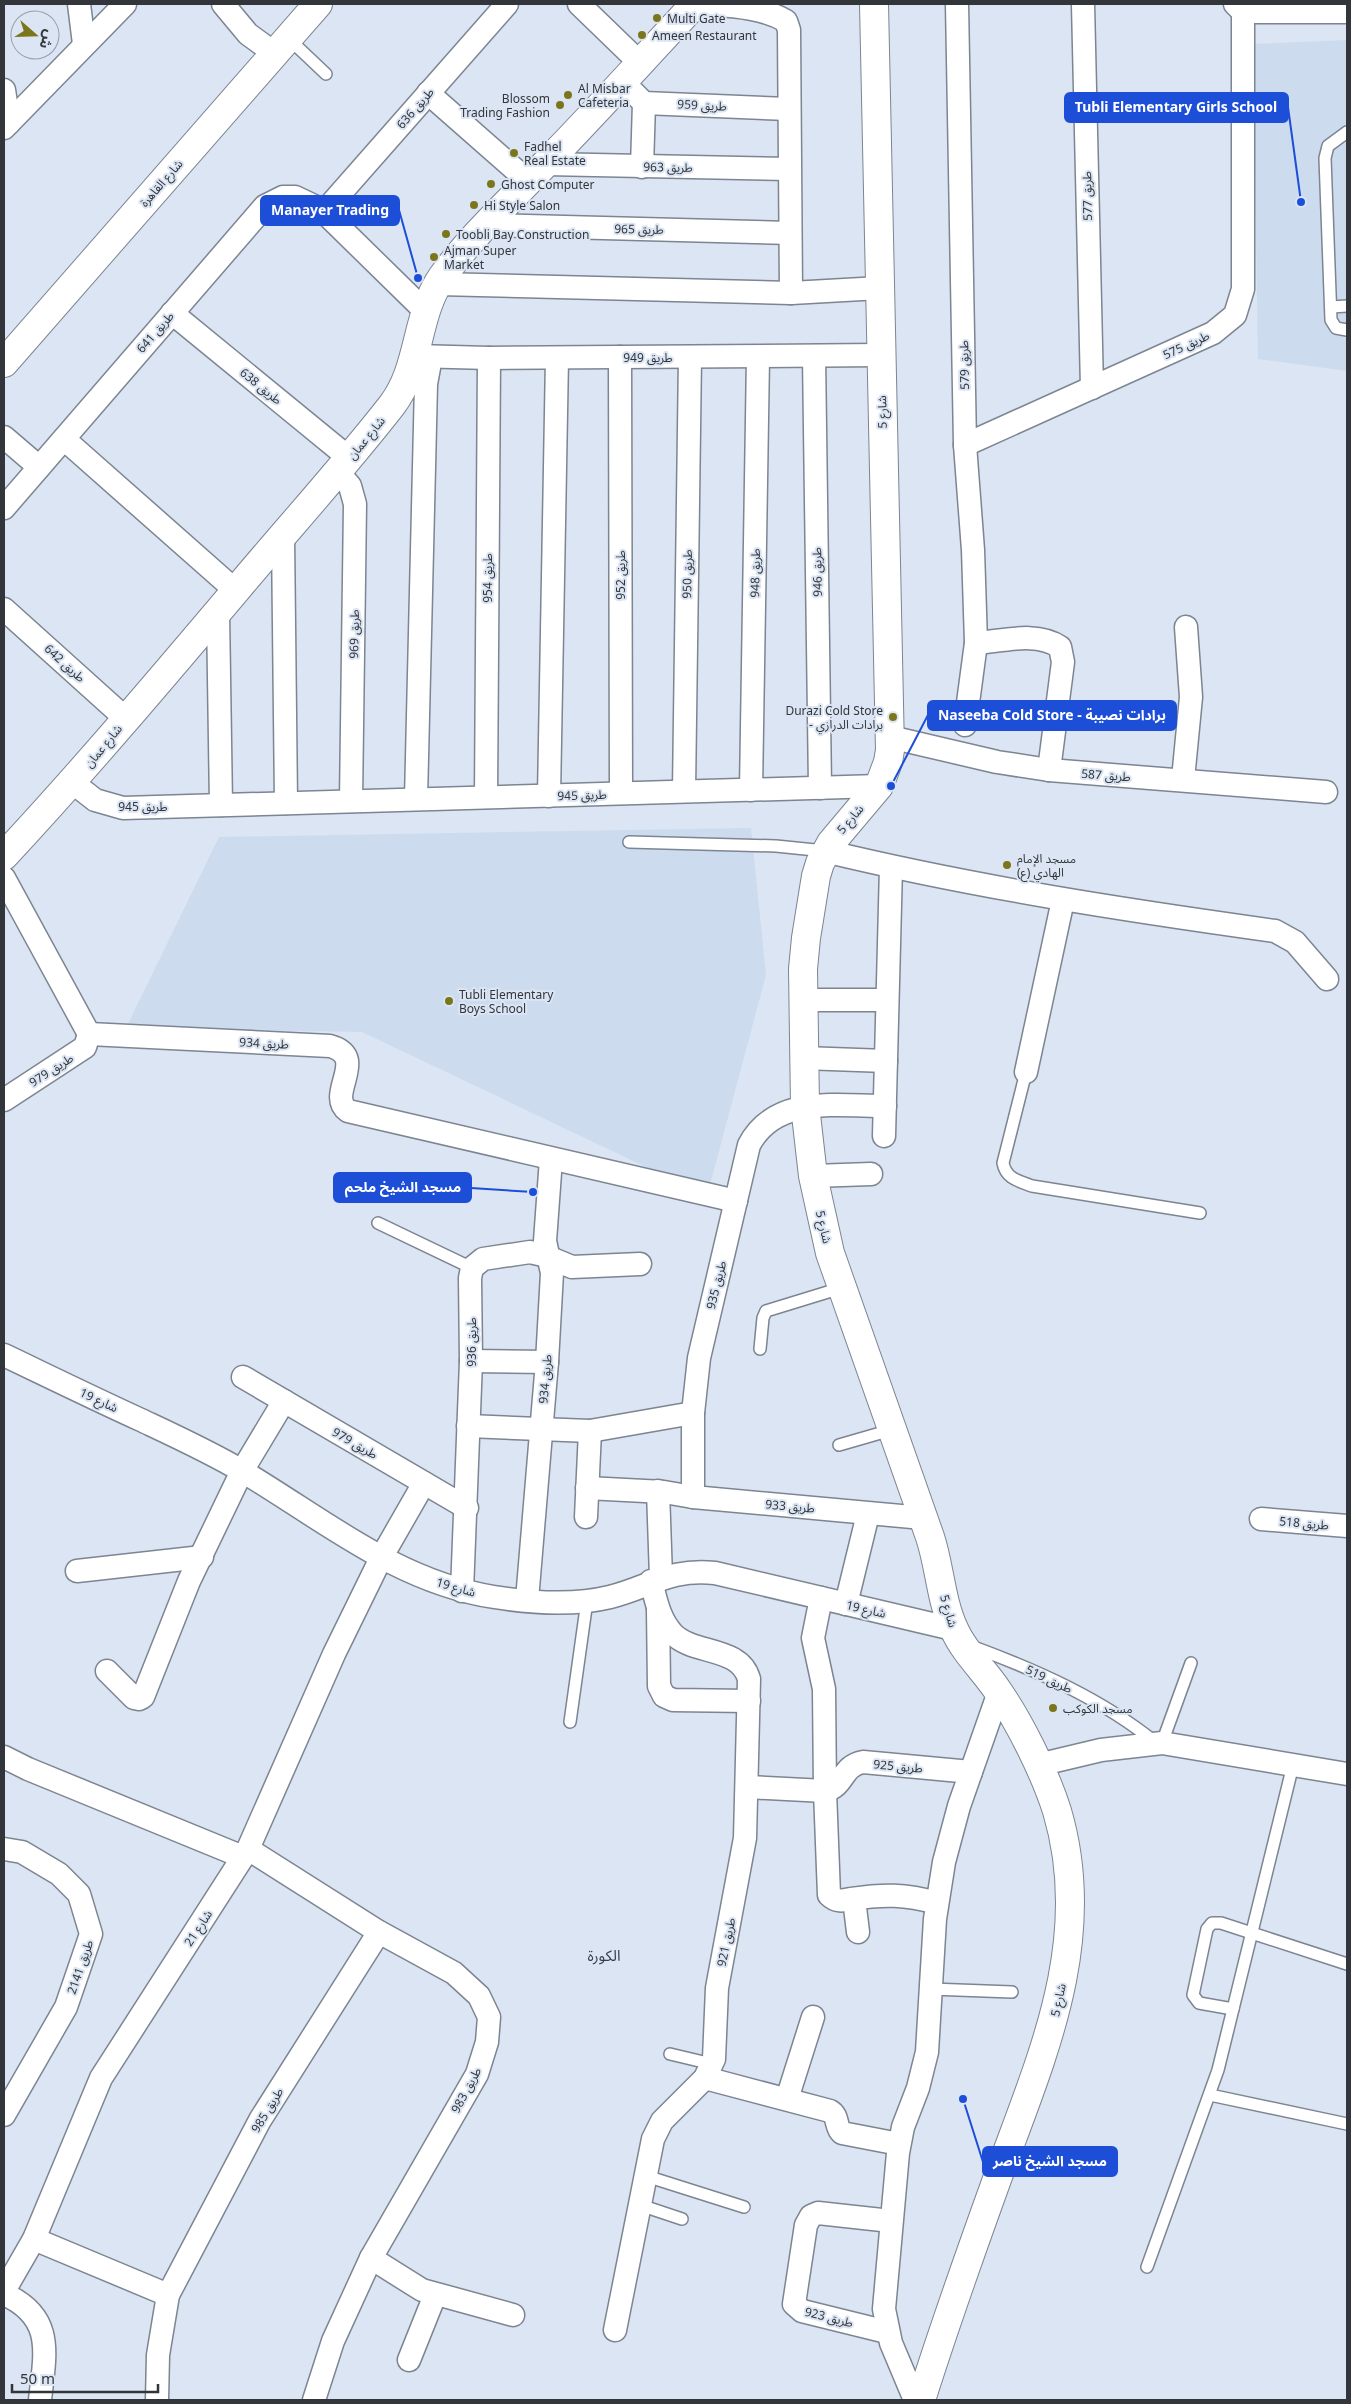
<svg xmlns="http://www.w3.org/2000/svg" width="1351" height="2404" font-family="'Noto Sans','Noto Sans Arabic',sans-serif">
<rect width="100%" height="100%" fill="#dbe5f3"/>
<g fill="#cddbef">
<polygon points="1347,40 1347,371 1258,359 1253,44"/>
<polygon points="751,828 766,975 707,1196 362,1032 126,1028 219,837"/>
</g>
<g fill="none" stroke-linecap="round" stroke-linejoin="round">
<g stroke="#7c8591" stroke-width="14">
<g id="service">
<polyline points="288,38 326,74"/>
<polyline points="1347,132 1328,146 1325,158 1331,320 1336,328 1347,330"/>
<polyline points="1331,307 1347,306"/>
<polyline points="629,842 776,846 825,851"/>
<path d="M1026,1072L1003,1163C1006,1179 1019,1181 1032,1186L1200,1213"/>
<polyline points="378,1223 472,1268"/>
<polyline points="760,1349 763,1318 766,1311 841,1288"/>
<polyline points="839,1445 891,1430"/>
<path d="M971,1646C1036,1670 1102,1699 1156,1743"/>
<polyline points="570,1722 587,1601"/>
<polyline points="1162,1743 1191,1663"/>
<polyline points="931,1989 1012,1992"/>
<polyline points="1233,2009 1199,2003 1193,1995 1207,1929 1212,1923 1221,1923 1347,1964"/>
<polyline points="670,2054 712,2064"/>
<polyline points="1210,2095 1347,2124"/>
<polyline points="646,2176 744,2207"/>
<polyline points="640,2205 682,2219"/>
<polyline points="1147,2267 1218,2070 1293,1765"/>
</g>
</g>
<g stroke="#7c8591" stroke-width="25">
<g id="minor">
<polyline points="79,4 84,44"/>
<polyline points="223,4 248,34 274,53"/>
<polyline points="579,4 640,63"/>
<path d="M705,4C732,6 762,7 786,21L789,30L791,293"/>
<polyline points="957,4 965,445 973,550 976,643 965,725"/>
<polyline points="1083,4 1092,388"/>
<polyline points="1235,4 1243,12 1347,12"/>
<polyline points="623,82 644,103 788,109"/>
<polyline points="4,90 9,123"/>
<polyline points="428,93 528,181"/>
<polyline points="4,128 125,4"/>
<polyline points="546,164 789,169"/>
<polyline points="642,167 644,103"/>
<polyline points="324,212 507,4"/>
<polyline points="487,225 790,233"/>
<polyline points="438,284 791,293 880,288"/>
<polyline points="172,313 349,458"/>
<polyline points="415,356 489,358 881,355"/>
<polyline points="814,356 820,788"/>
<polyline points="620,357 621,793"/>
<polyline points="4,437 39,467"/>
<polyline points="64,439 236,591"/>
<polyline points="965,445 1213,333 1235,315 1243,289 1243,12"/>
<polyline points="338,472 350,486 355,504 351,801"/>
<polyline points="4,508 265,206 283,197 295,197 314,206 324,212 425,311"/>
<polyline points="283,536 286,803"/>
<polyline points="4,609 125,718"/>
<polyline points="218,613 221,805"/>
<path d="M976,643C1003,641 1037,631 1060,647L1063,662L1049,770"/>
<polyline points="890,737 997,762 1049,770 1326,792"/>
<polyline points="1183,779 1191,697 1186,627"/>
<polyline points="72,782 95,800 123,808 879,786"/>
<polyline points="751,790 758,357"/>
<polyline points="684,791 690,357"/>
<polyline points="549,796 557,358"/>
<polyline points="486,797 489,358"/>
<polyline points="416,799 426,384 431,357"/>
<path d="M825,851C974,887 1124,910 1275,931L1295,942L1327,979"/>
<polyline points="4,878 89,1034"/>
<polyline points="803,1000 887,1000"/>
<path d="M89,1034L330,1046C370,1057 325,1095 348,1111L736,1201"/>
<polyline points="803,1058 886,1061"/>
<polyline points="1026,1072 1063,900"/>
<polyline points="4,1100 85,1047 89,1034"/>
<polyline points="884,1136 891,867"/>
<polyline points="813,1176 871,1174"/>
<path d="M4,1355C50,1377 95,1399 141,1420C175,1436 210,1452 242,1471C323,1519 397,1582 494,1597C532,1603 573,1606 610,1597C650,1587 670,1568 715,1573L953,1629"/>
<polyline points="471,1361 547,1362"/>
<polyline points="243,1377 467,1508"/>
<polyline points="468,1426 590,1431 693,1413"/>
<polyline points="587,1488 664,1492 693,1497 923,1518"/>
<polyline points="658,1491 661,1577"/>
<path d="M693,1497V1413L699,1358L749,1145C775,1095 837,1106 885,1106"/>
<polyline points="586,1517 590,1431"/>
<polyline points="1261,1519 1347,1526"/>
<polyline points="77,1571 202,1557"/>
<polyline points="462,1591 471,1361 470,1278 472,1268 483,1259 530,1252 543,1255 572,1267 640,1264"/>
<path d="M821,1598L813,1638L824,1689L825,1791L829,1895C836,1902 843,1901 851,1899C884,1894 905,1894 937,1903"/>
<polyline points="527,1600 547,1362 552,1273 545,1241 551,1159"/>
<polyline points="846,1604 868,1514"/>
<polyline points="658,1610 659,1686 664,1696 673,1700 749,1701"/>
<polyline points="107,1671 134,1698 139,1699 143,1697 189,1581 242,1471 284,1401"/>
<polyline points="4,1757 28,1769 243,1857"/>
<polyline points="1038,1765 1101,1750 1162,1743 1347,1774"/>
<path d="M747,1787L825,1791C845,1786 841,1766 863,1762L971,1772"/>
<polyline points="4,1849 22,1852 59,1874 79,1894 91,1934 66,2007 4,2115"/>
<polyline points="248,1849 379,1932 454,1973 479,1996 489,2017 487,2042 477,2074 371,2258 333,2341 314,2400"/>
<polyline points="854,1899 858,1932"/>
<path d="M705,2078L830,2111C839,2116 835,2127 842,2133L899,2144"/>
<polyline points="787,2099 813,2017"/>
<polyline points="34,2239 168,2295"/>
<polyline points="371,2258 422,2290 513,2315"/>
<polyline points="4,2291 34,2239 101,2078 248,1849 334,1654 381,1558 424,1483"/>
<path d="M4,2294C55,2317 45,2353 40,2400"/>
<path d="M615,2330L653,2139L662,2121L705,2078L714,2059L717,1988L745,1838L749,1679C740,1646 694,1655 673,1634C659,1619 656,1600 651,1581"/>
<polyline points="887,2332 802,2311 794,2304 806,2225 811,2216 818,2213 891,2221"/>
<polyline points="409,2360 435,2295"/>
<polyline points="157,2400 158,2355 168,2295 260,2120 379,1932"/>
<polyline points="915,2400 891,2343 884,2309 898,2153 903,2127 918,2088 927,2052 935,1919 944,1862 959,1806 999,1692"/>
</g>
</g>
<g stroke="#7c8591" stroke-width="30">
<g id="tertiary">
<path d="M874,4L890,750L888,762L879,786L831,843L820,863L816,876L806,938L803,969L805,1106L813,1176L830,1253L930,1537C940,1567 941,1603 955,1631C965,1653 984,1670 998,1691C1020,1723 1045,1773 1057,1811C1096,1942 1040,2061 996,2182C970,2254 944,2327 921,2400"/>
<polyline points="4,363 318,4"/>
<path d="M4,856C85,769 161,679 238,588C289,527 343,468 392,405C421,367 415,316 442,277C472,235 512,199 547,162C598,110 646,56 695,4"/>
</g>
</g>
<use href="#service" stroke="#fff" stroke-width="11"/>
<use href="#minor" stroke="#fff" stroke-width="22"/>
<use href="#tertiary" stroke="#fff" stroke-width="28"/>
</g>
<g fill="#7b761b" stroke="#dbe5f3" stroke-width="2">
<circle cx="657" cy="18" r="5"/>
<circle cx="642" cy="35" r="5"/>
<circle cx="568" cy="95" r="5"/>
<circle cx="560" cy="105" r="5"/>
<circle cx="514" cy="153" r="5"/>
<circle cx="491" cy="184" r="5"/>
<circle cx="474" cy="205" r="5"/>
<circle cx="446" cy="234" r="5"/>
<circle cx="434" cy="257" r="5"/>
<circle cx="893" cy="717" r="5"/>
<circle cx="1007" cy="865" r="5"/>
<circle cx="449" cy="1001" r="5"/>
<circle cx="1053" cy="1708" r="5"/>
</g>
<g text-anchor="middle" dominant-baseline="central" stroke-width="4" stroke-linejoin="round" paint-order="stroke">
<g font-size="12" fill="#32363b" stroke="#dbe5f3" text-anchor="start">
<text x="667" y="18">Multi Gate</text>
<text x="652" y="35">Ameen Restaurant</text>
<text x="578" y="88">Al Misbar<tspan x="578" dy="14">Cafeteria</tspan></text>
<text x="550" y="98" text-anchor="end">Blossom<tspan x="550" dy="14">Trading Fashion</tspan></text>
<text x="524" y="146">Fadhel<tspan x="524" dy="14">Real Estate</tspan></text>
<text x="501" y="184">Ghost Computer</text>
<text x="484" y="205">Hi Style Salon</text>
<text x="456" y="234">Toobli Bay Construction</text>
<text x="444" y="250">Ajman Super<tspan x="444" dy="14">Market</tspan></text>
<text x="883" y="710" text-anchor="end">Durazi Cold Store<tspan x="883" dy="14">- برادات الدرازي</tspan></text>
<text x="1017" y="858">مسجد الإمام<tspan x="1017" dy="14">الهادي (ع)</tspan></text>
<text x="459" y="994">Tubli Elementary<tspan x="459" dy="14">Boys School</tspan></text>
<text x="1063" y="1708">مسجد الكوكب</text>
</g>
<g font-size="12" fill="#32363b" stroke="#dbe5f3">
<text transform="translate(702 105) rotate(3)">طريق 959</text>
<text transform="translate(415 108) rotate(-49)">طريق 636</text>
<text transform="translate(668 167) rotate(1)">طريق 963</text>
<text transform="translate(161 183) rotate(-49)">شارع القاهرة</text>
<text transform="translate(1087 196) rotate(-91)">طريق 577</text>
<text transform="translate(639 229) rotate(1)">طريق 965</text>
<text transform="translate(155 332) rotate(-49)">طريق 641</text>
<text transform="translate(1186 345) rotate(-25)">طريق 575</text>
<text x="648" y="357">طريق 949</text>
<text transform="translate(964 365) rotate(-91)">طريق 579</text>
<text transform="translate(261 386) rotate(39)">طريق 638</text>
<text transform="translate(882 412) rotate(-91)">شارع 5</text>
<text transform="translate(366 438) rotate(-51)">شارع عمان</text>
<text transform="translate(817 572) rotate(-91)">طريق 946</text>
<text transform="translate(755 573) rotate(-89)">طريق 948</text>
<text transform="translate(687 574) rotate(-89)">طريق 950</text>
<text transform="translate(620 575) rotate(-90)">طريق 952</text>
<text transform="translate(487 578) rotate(-90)">طريق 954</text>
<text transform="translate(354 634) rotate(-89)">طريق 969</text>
<text transform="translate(65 663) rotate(42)">طريق 642</text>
<text transform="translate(103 746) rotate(-51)">شارع عمان</text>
<text transform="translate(1106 775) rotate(4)">طريق 587</text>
<text transform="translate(582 795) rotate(-2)">طريق 945</text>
<text x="143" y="806">طريق 945</text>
<text transform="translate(850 819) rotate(-50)">شارع 5</text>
<text transform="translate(264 1043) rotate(3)">طريق 934</text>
<text transform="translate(51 1070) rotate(-33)">طريق 979</text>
<text transform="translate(824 1227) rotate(77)">شارع 5</text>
<text transform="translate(716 1285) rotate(-76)">طريق 935</text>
<text transform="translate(471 1342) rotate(-90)">طريق 936</text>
<text transform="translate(545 1379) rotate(-85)">طريق 934</text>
<text transform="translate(99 1400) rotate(25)">شارع 19</text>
<text transform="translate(355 1443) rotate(30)">طريق 979</text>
<text transform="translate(790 1506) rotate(5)">طريق 933</text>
<text transform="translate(1304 1523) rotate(5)">طريق 518</text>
<text transform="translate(456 1587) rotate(16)">شارع 19</text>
<text transform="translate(866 1609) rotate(13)">شارع 19</text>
<text transform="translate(949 1611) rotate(74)">شارع 5</text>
<text transform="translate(1049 1679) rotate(25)">طريق 519</text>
<text transform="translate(898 1766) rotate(5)">طريق 925</text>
<text transform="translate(198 1928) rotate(-57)">شارع 21</text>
<text transform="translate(726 1942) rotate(-78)">طريق 921</text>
<text transform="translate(80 1967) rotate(-71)">طريق 2141</text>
<text transform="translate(1058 2000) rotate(-78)">شارع 5</text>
<text transform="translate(466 2090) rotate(-62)">طريق 983</text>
<text transform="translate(267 2110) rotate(-59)">طريق 985</text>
<text transform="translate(829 2317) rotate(14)">طريق 923</text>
</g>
<g font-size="15" fill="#38404b" stroke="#dbe5f3">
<text x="604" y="1955">الكورة</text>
</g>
</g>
<path fill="none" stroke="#1d4ed8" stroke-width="2" d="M1301 202L1288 107M418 278L399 210M891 786L928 715M533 1192L471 1188M963 2099L983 2162"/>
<g fill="#1d4ed8" stroke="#dbe5f3" stroke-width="2">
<circle cx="1301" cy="202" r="5"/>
<circle cx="418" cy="278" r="5"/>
<circle cx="891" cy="786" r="5"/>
<circle cx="533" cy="1192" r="5"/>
<circle cx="963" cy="2099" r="5"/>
</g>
<g fill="#1d4ed8" stroke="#1d4ed8" stroke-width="2">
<rect x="1065" y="93" width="223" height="29" rx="5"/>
<rect x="261" y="196" width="138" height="29" rx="5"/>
<rect x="928" y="701" width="248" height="29" rx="5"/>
<rect x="334" y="1173" width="137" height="29" rx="5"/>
<rect x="983" y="2147" width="134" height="29" rx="5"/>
</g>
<g font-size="14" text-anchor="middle" font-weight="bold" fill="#fff">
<text x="1176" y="112">Tubli Elementary Girls School</text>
<text x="330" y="215">Manayer Trading</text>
<text x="1052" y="720">Naseeba Cold Store - برادات نصيبة</text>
<text x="403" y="1192">مسجد الشيخ ملحم</text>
<text x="1050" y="2166">مسجد الشيخ ناصر</text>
</g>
<rect width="1351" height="2404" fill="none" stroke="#32363b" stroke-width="10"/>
<g transform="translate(35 35) rotate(110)"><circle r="24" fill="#dbe5f3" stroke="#979fa9"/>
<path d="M0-4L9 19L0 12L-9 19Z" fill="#7b761b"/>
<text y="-8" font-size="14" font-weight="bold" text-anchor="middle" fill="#32363b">ش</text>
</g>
<path d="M12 2384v8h146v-8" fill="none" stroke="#32363b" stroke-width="2.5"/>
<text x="20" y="2384" font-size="15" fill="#32363b" stroke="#dbe5f3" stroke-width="4" paint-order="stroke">50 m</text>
</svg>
